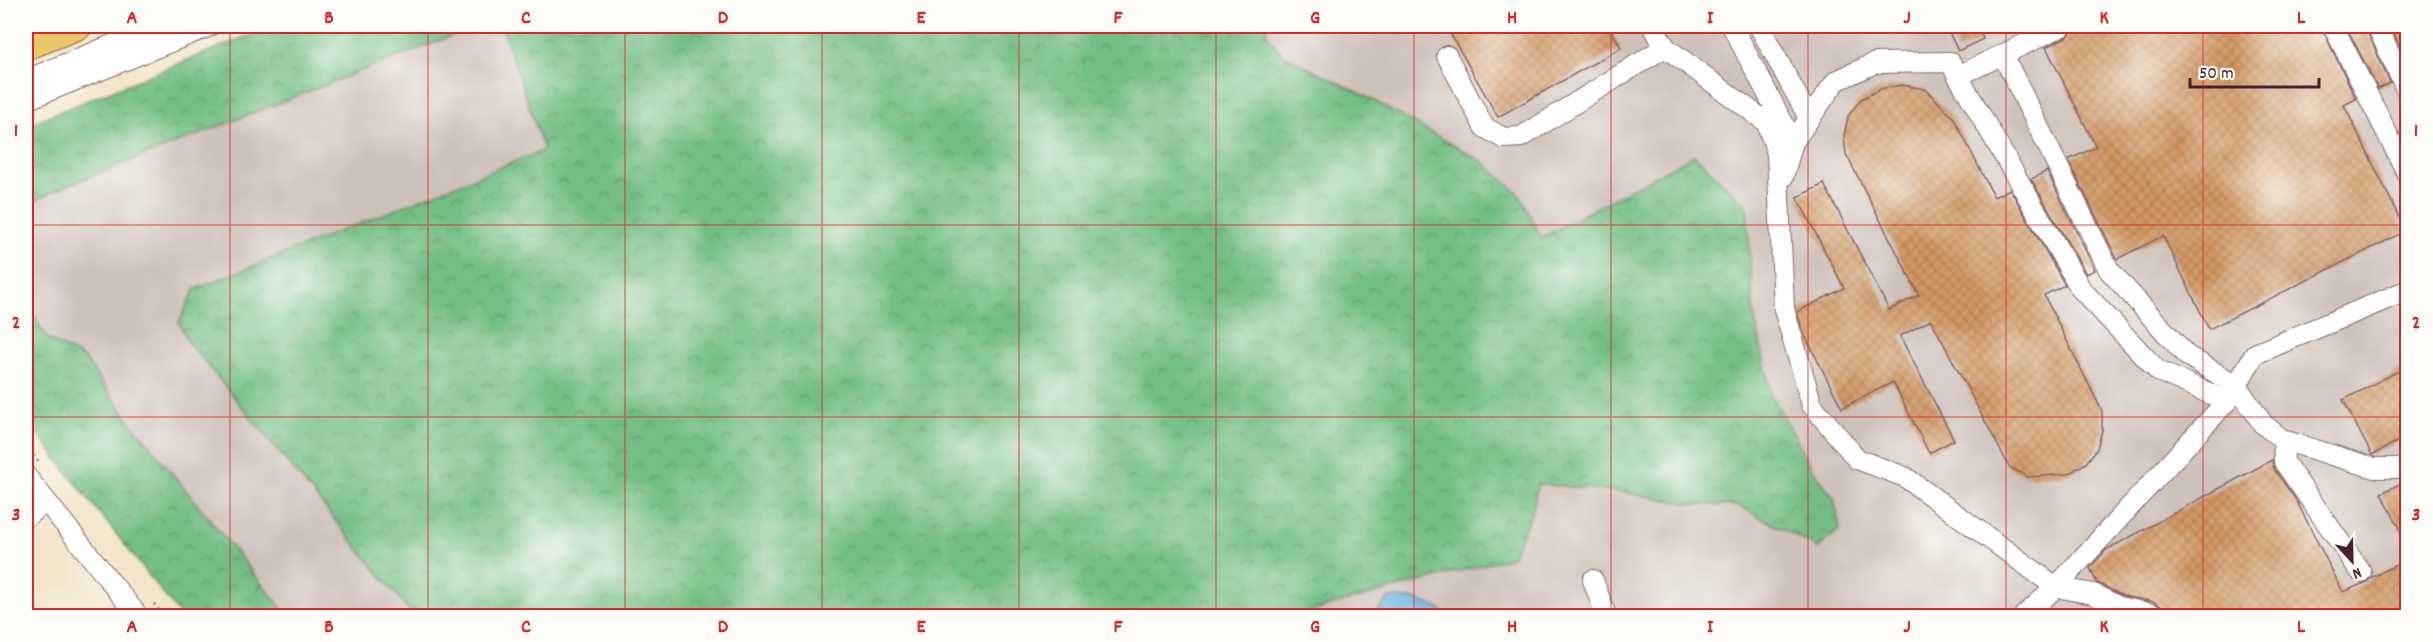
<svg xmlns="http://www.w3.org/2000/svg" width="2433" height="642" font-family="Dekko,sans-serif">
<defs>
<pattern id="forest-crowns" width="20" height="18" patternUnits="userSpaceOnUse" patternTransform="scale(1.5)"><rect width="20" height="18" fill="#73be85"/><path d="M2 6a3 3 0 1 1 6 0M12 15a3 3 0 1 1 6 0" fill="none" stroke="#609a6d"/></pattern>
<pattern id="building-cross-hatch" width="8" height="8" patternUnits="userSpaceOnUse" patternTransform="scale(1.5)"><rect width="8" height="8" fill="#d39a65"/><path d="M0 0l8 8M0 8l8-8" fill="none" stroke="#ad7d53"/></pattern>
</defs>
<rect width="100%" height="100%" fill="#fdfcf7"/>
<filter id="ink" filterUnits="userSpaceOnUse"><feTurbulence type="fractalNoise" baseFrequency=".0167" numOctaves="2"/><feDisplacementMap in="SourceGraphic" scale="12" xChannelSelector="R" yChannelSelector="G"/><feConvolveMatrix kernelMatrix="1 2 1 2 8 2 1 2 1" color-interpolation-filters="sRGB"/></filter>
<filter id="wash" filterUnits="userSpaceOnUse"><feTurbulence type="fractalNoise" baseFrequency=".008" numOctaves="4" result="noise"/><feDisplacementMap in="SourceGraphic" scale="24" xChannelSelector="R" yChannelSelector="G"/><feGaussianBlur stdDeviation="1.35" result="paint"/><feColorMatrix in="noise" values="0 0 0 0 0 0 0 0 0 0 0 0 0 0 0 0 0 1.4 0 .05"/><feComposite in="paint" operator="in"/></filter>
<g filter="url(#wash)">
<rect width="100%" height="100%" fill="#f3e5cb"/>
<polygon fill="#cec1ba" points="272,26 2407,26 2407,616 181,616 26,420 26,125"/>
<g fill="url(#forest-crowns)" stroke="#5e6e58" stroke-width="1.5">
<polygon points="272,26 477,26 56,190 26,206 26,125"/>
<polygon points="502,26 1267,26 1267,35 1283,55 1365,96 1482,161 1520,195 1541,238 1694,155 1747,206 1753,310 1771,394 1814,471 1834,498 1840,529 1818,548 1739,506 1692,504 1616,491 1538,484 1532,512 1512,557 1329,606 1299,616 414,616 187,340 179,322 195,289 544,150"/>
<polygon points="26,304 48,339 84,358 128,419 288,616 181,616 26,420"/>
</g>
<polygon fill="#62addb" stroke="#566683" stroke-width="1.5" points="1389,598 1415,599 1442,610 1444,616 1373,616"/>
<g id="blocks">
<g fill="url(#building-cross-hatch)">
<polygon points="1463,26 1609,26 1621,48 1498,117 1450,33"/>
<polygon points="1946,26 1977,26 1983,39 1958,51"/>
<polygon points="2079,26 2321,26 2356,99 2344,105 2406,231 2209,329 2163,236 2117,259 2068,160 2096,147 2046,47 2068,36 2074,28"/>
<polygon points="2346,26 2365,26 2390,83 2378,89"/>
<polygon points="2390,26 2408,26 2408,63"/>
<polygon points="1901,85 1925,89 1954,118 1994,197 2010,189 2065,285 2044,295 2102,411 2102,430 2097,449 2086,463 2068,474 2029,477 2010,468 1931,320 1900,336 1954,440 1929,453 1893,382 1842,408 1803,332 1797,312 1844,288 1797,197 1824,184 1889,310 1919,295 1846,154 1844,136 1848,116 1861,99 1881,89"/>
<polygon points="2047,171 2095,270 2086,274 2031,179"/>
<polygon points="2408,366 2408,436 2372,455 2343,400"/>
<polygon points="2272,460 2274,469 2296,500 2343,592 2367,582 2372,577 2408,559 2408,616 2166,616 2163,608 2155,602 2123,596 2097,583 2090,568 2106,550"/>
<polygon points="2408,480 2408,543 2381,493"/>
</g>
</g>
</g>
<g filter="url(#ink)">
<use href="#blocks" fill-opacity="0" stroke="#856463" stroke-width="1.5"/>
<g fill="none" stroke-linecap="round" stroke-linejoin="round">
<g stroke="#856463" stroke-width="22">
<g id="minor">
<polyline points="1653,26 1665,47 1766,122 1777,153 1784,309 1812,405 1857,459 1905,477 2056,587 2227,401 2255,354 2408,290"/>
<polyline points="1732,26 1793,142"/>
<polyline points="1759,26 1809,118"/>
<polyline points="2333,26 2408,175"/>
<polyline points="2377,26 2408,93"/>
<polyline points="2003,55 2109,270 2186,355 2236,385 2263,424 2283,440 2374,468 2408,468"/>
<polyline points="1447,56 1484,127 1503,138 1521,137 1665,47"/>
<polyline points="1958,76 2062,26"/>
<polyline points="26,80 159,26"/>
<polyline points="26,100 210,26"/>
<polyline points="1783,177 1793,142 1836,81 1875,63 1950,62 2081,289 2158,371 2227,401"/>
<polyline points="2283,440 2284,462 2361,572"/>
<polyline points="26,476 138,616"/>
<polyline points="26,517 46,502"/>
<polyline points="1593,580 1606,616"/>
<polyline points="2024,616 2056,587 2093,594 2119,607"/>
<polyline points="2105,616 2119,607 2152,614 2154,616"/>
</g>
</g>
<g stroke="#856463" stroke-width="28">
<polyline id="major" points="26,47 79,26"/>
</g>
<g stroke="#856463" stroke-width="3" stroke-dasharray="1.5 4.5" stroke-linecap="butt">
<polyline points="26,446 38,461"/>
<polyline points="154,604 164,616"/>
</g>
<use href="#minor" stroke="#fff" stroke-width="20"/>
<use href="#major" stroke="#edc569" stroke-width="26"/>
</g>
</g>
<path fill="none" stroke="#d62828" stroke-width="1.5" stroke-opacity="0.55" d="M230,26V616M428,26V616M625,26V616M822,26V616M1019,26V616M1216,26V616M1414,26V616M1611,26V616M1808,26V616M2006,26V616M2203,26V616M26,225H2408M26,417H2408"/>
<rect width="2433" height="642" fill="none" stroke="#fdfcf7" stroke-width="66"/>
<g transform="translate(2352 561) rotate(158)" stroke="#fdfcf7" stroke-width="4.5" paint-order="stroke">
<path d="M0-4.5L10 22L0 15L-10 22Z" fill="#4a1f2b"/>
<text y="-9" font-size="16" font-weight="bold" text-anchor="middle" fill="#4a1f2b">N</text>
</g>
<path d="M2190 78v9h129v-9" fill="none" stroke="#4a1f2b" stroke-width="3"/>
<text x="2199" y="78" font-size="18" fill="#4a1f2b" stroke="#fdfcf7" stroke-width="4.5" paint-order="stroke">50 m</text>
<rect x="33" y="33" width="2367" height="576" fill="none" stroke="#d62828" stroke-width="2"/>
<g font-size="20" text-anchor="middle" font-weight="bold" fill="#d62828">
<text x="132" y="23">A</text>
<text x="329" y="23">B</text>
<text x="526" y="23">C</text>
<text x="723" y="23">D</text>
<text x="921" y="23">E</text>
<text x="1118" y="23">F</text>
<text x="1315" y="23">G</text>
<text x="1512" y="23">H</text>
<text x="1710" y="23">I</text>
<text x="1907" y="23">J</text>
<text x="2104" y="23">K</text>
<text x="2301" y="23">L</text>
<text x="16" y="136">1</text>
<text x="2416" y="136">1</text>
<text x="16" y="328">2</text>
<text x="2416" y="328">2</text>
<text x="16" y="520">3</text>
<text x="2416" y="520">3</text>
<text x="132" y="632">A</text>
<text x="329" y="632">B</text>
<text x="526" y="632">C</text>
<text x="723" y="632">D</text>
<text x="921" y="632">E</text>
<text x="1118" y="632">F</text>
<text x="1315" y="632">G</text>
<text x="1512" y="632">H</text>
<text x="1710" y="632">I</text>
<text x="1907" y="632">J</text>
<text x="2104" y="632">K</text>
<text x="2301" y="632">L</text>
</g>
</svg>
